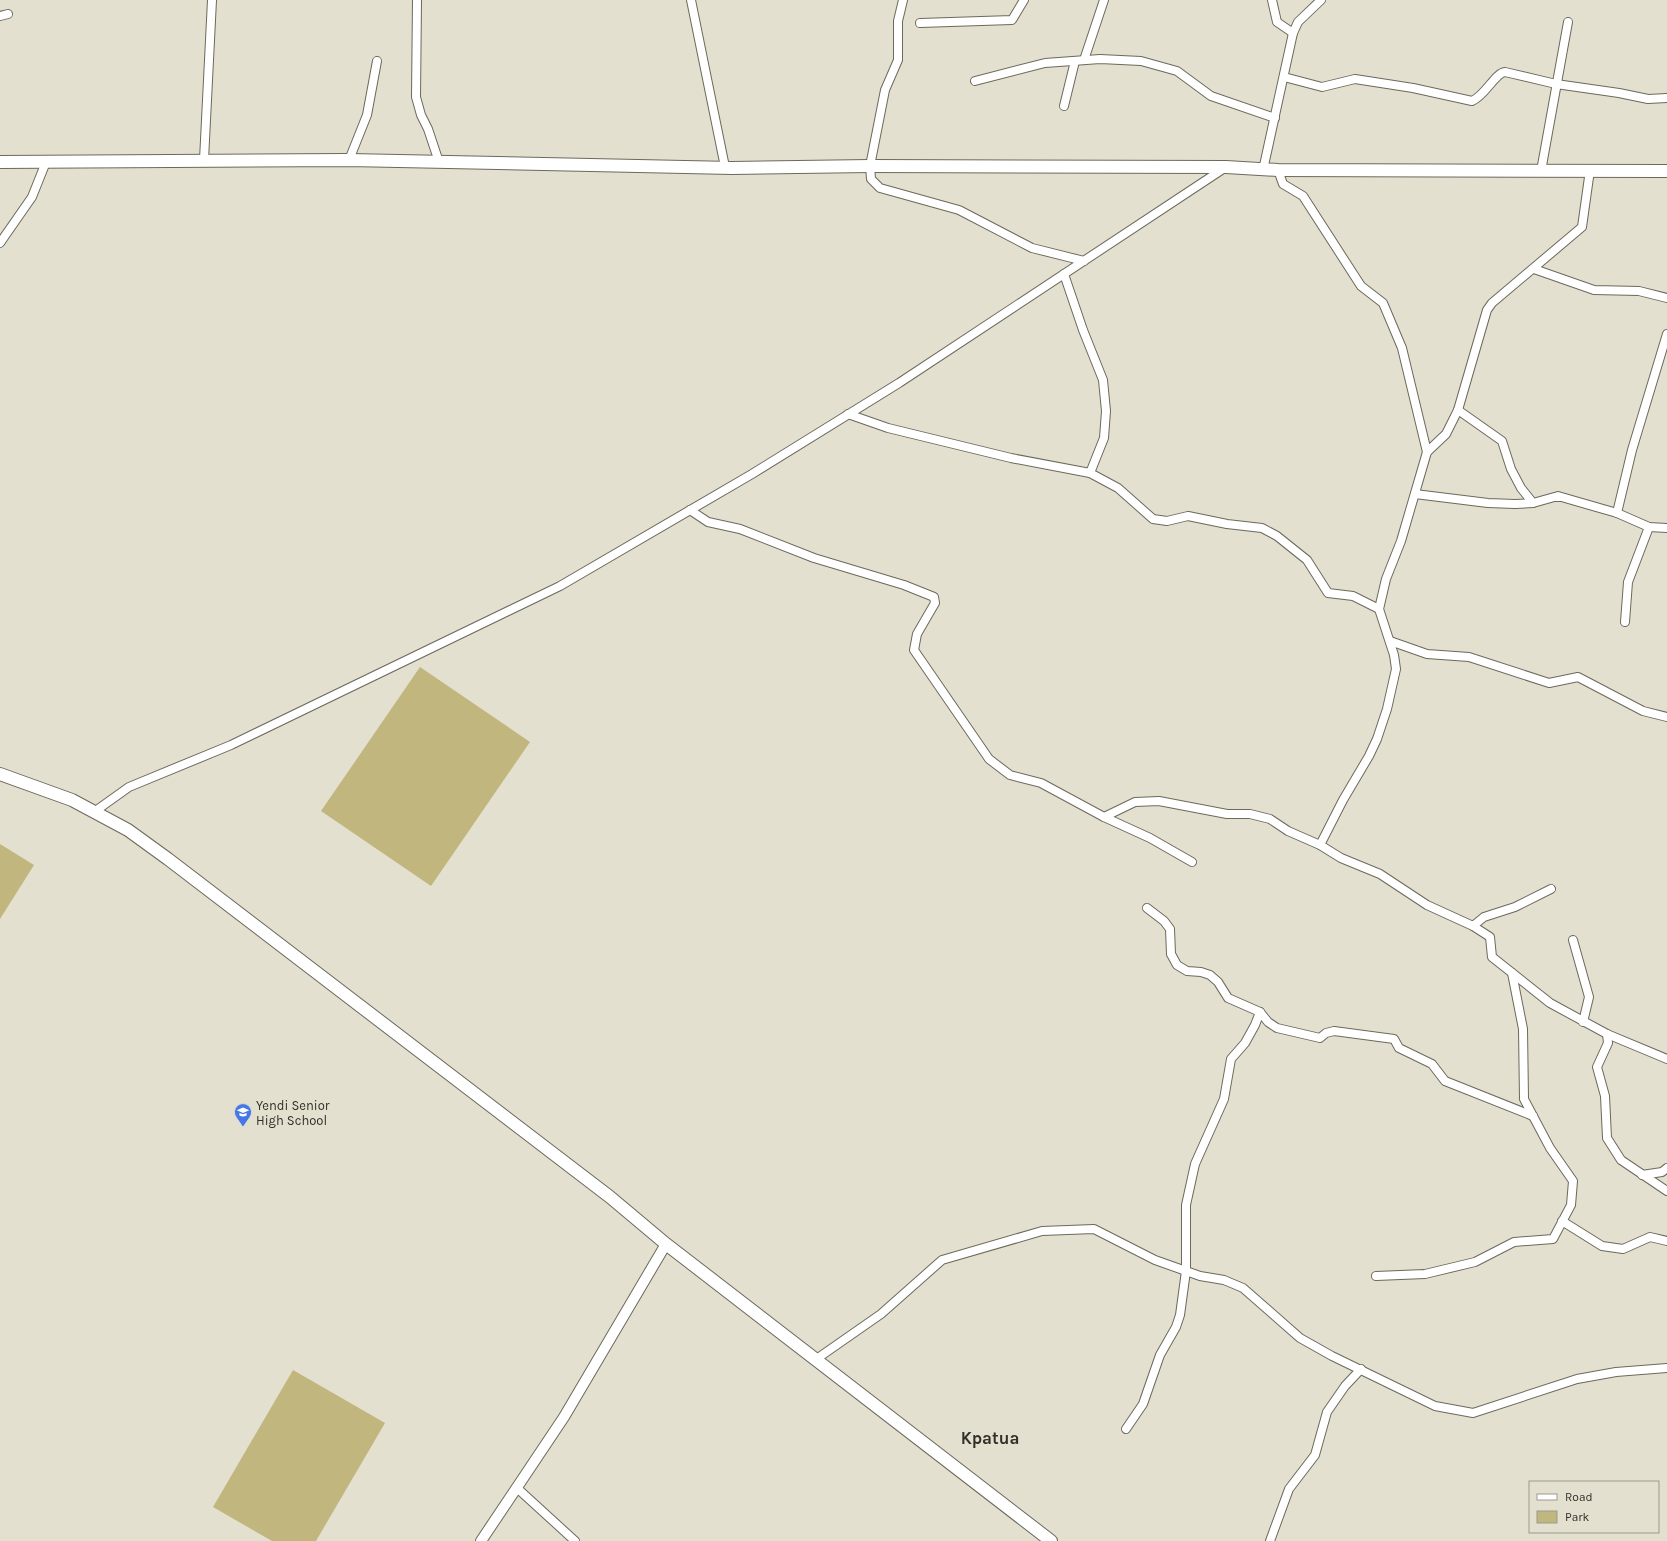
<svg xmlns="http://www.w3.org/2000/svg" width="1667" height="1541" font-family="Karla,sans-serif">
<rect width="100%" height="100%" fill="#e3e0d0"/>
<g fill="#c1b67e">
<polygon points="420,667 530,742 431,886 321,811"/>
<polygon points="0,844 34,865 0,919"/>
<polygon points="293,1370 385,1423 316,1541 272,1541 213,1507"/>
</g>
<g fill="none" stroke-linecap="round" stroke-linejoin="round">
<g stroke="#6c695c" stroke-width="10">
<g id="minor">
<polyline points="417,0 416,97 421,115 428,129 439,162"/>
<polyline points="691,0 725,167"/>
<polyline points="903,0 898,21 898,60 885,90 870,166 871,179 880,188 959,210 1032,248 1084,261"/>
<polyline points="1272,0 1277,22 1293,33"/>
<polyline points="0,16 8,14"/>
<polyline points="920,23 1012,20 1024,0"/>
<polyline points="1084,60 1104,0"/>
<path d="M1284,77L1322,87L1355,79L1413,88L1472,101C1485,96 1495,73 1505,72L1556,84L1619,93L1648,99L1667,98"/>
<polyline points="975,81 1045,63 1100,59 1141,61 1177,71 1211,96 1275,118"/>
<polyline points="1064,106 1075,61"/>
<polyline points="204,160 212,0"/>
<polyline points="349,160 367,115 377,61"/>
<polyline points="1263,170 1293,33 1298,22 1321,0"/>
<polyline points="1278,170 1283,184 1303,196 1361,286 1383,303 1402,348 1427,452"/>
<polyline points="1541,171 1568,22"/>
<polyline points="0,243 32,197 46,162"/>
<polyline points="1534,269 1594,290 1639,291 1667,298"/>
<polyline points="1064,274 1083,330 1103,380 1106,411 1104,438 1090,473"/>
<polyline points="1458,410 1502,441 1511,469 1521,488 1533,503"/>
<polyline points="848,414 888,428 1011,458 1090,473 1118,488 1153,519 1167,521 1188,516 1227,524 1262,528 1277,536 1307,560 1328,593 1353,596 1379,609"/>
<polyline points="1415,494 1488,503 1515,504 1533,503 1558,496 1617,513 1649,527 1667,528"/>
<polyline points="690,510 708,522 740,529 814,558 904,585 934,597 935,603 917,634 914,650 989,759 1010,775 1041,783 1104,817 1150,838 1192,862"/>
<polyline points="1617,513 1632,450 1667,334"/>
<polyline points="1625,622 1628,582 1649,527"/>
<polyline points="1390,641 1427,654 1469,657 1549,683 1578,677 1643,711 1667,717"/>
<polyline points="94,812 129,787 231,745 560,586 752,474 899,383 1226,167"/>
<polyline points="1104,817 1135,802 1159,801 1227,814 1250,814 1270,819 1288,831 1320,845 1341,858 1380,874 1427,905 1473,926 1484,917 1515,907 1551,889"/>
<polyline points="1320,845 1343,800 1369,756 1377,739 1387,709 1396,669 1394,655 1379,609 1386,579 1401,541 1427,452 1446,434 1458,410 1487,310 1492,303 1582,227 1590,170"/>
<polyline points="1147,908 1164,921 1170,929 1171,954 1177,965 1187,971 1201,972 1210,975 1218,982 1228,998 1260,1012 1268,1022 1277,1028 1320,1038 1326,1033 1334,1031 1394,1039 1399,1048 1432,1064 1445,1081 1533,1116"/>
<polyline points="1473,926 1490,937 1492,957 1550,1003 1607,1034 1667,1059"/>
<polyline points="1573,940 1589,997 1583,1022"/>
<polyline points="1607,1034 1608,1043 1597,1067 1605,1096 1607,1138 1621,1160 1667,1191"/>
<polyline points="1642,1175 1662,1172 1667,1168"/>
<polyline points="1562,1221 1602,1246 1623,1249 1650,1237 1667,1241"/>
<polyline points="1376,1276 1425,1274 1475,1262 1514,1242 1553,1239 1571,1205 1573,1181 1550,1148 1524,1099 1523,1029 1512,973"/>
<polyline points="815,1360 881,1314 942,1260 1042,1231 1094,1229 1155,1260 1200,1276 1224,1280 1243,1288 1300,1338 1332,1356 1435,1406 1473,1413 1577,1379 1616,1372 1667,1368"/>
<polyline points="1126,1429 1143,1404 1160,1355 1176,1327 1180,1315 1186,1271 1186,1205 1195,1164 1224,1099 1231,1059 1245,1043 1255,1025 1260,1012"/>
<polyline points="517,1488 575,1541"/>
<polyline points="1270,1541 1289,1489 1315,1455 1327,1412 1345,1386 1361,1369"/>
</g>
</g>
<g stroke="#6c695c" stroke-width="12">
<polyline id="tertiary" points="481,1541 564,1417 666,1244"/>
</g>
<g stroke="#6c695c" stroke-width="14">
<g id="secondary">
<polyline points="0,162 349,160 732,168 870,166 1226,167 1278,170 1667,171"/>
<polyline points="0,774 72,800 128,830 168,859 610,1197 666,1244 1051,1541"/>
</g>
</g>
<use href="#minor" stroke="#fff" stroke-width="8"/>
<use href="#tertiary" stroke="#fff" stroke-width="10"/>
<use href="#secondary" stroke="#fff" stroke-width="12"/>
</g>
<defs>
<g id="school-pin" transform="scale(0.9)"><path d="M0 17L-7.5 6A9.5 9.5 0 1 1 7.5 6Z" fill="#4477e8" stroke="#e3e0d0"/><path d="M0-5L7-2L0 1L-7-2ZM-4 1L0 2.5L4 1V4Q0 6-4 4Z" fill="#fff"/></g>
</defs>
<g fill-rule="evenodd">
<use href="#school-pin" x="243" y="1112"/>
</g>
<g text-anchor="middle" dominant-baseline="central" stroke-width="3" stroke-linejoin="round" paint-order="stroke">
<g font-size="13" fill="#302f29" stroke="#e3e0d0" text-anchor="start">
<text x="256" y="1105">Yendi Senior<tspan x="256" dy="15">High School</tspan></text>
</g>
<g font-size="17" font-weight="bold" fill="#302f29" stroke="#e3e0d0">
<text x="990" y="1438">Kpatua</text>
</g>
</g>
<rect x="1529" y="1481" width="130" height="52" fill="#e3e0d0" stroke="#9b998d"/>
<rect x="1537" y="1494" width="20" height="6" fill="#ffffff" stroke="#9b998d"/>
<text x="1565" y="1501" font-size="12" fill="#302f29">Road</text>
<rect x="1537" y="1511" width="20" height="12" fill="#c1b67e" stroke="#9b998d"/>
<text x="1565" y="1521" font-size="12" fill="#302f29">Park</text>
</svg>
